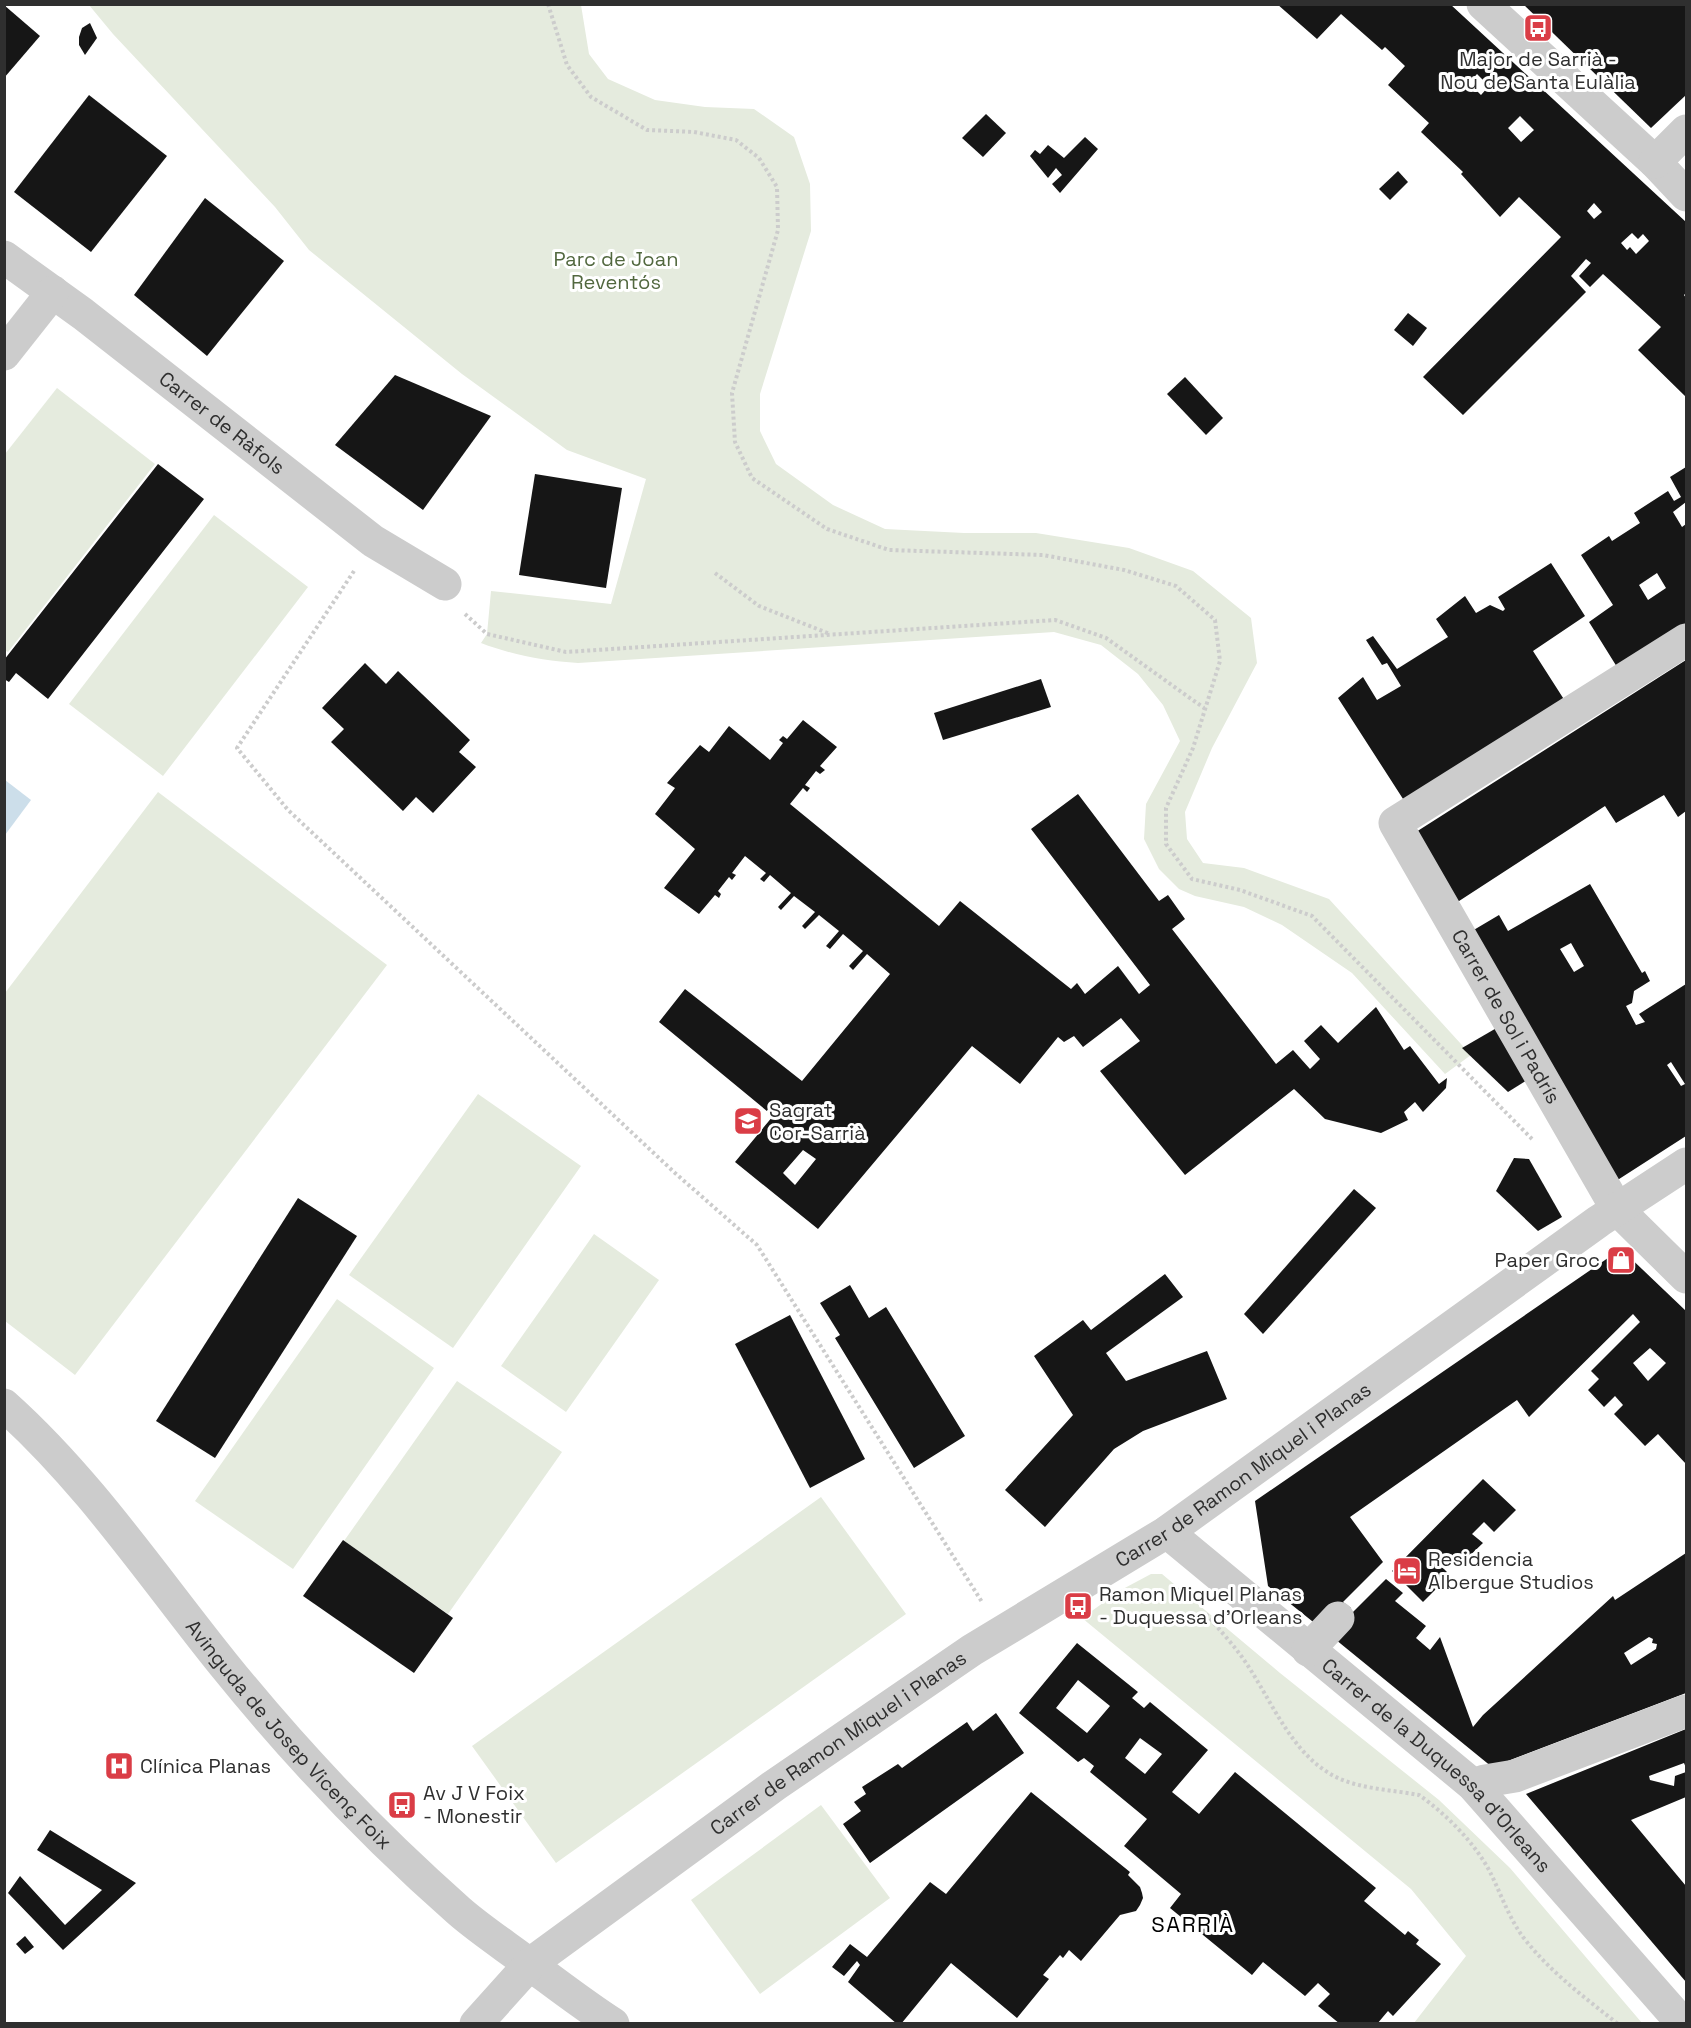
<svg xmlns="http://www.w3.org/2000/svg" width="1691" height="2028" font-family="'Space Grotesk',sans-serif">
<rect width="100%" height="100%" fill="#fff"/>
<g fill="#e5ebde">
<path d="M89,5H581L589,54L608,79L655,100L705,107L754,109L794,137L810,184L811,231L760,394V431L776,464L833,505L885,529L964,533H1036L1129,548L1193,571L1251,618L1257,663L1212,748L1185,812L1187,839L1203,863L1244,868L1329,899L1471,1055L1445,1074L1352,973L1282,925L1244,907L1195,896L1179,889L1159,869L1144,839L1146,804L1180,741L1163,705L1138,674L1101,645L1054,632L578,663C545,661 512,655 481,643L487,634L491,591L611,604L646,479L567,450L462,374L309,250L275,207L113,34Z"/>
<polygon points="57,388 155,464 8,652 4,650 5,454"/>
<polygon points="214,515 308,587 163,776 69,704"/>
<polygon points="158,792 387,965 75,1375 5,1321 5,993"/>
<polygon points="478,1094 581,1166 453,1348 349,1275"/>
<polygon points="594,1234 659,1280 566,1412 501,1366"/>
<polygon points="337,1299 434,1368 293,1569 195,1501"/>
<polygon points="457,1381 562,1452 448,1614 344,1541"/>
<polygon points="821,1497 906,1614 556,1863 472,1746"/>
<polygon points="1151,1574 1162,1574 1280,1673 1439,1800 1510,1868 1642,2023 1414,2023 1466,1956 1411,1889 1082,1618 1121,1590"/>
<polygon points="821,1805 890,1898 760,1994 691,1900"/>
</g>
<polygon fill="#ccdeea" points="5,780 31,800 5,835 4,835"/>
<g fill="#161616" fill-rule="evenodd">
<path d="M1277,4H1450L1686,222V293L1684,295L1686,298V397L1638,350L1661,327L1603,274L1590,287L1579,276L1591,263L1586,259L1571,276L1586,292L1463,415L1423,377L1561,237L1519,197L1500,217L1461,174L1463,172L1421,132L1429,123L1388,85L1405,66L1385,47L1382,50L1341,14L1317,39ZM1477,74L1489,86L1481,95L1469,83ZM1520,116L1534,130L1521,142L1508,128ZM1594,203L1602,212L1594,219L1587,211ZM1632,233L1638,239L1643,234L1649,241L1636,254L1630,247L1627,250L1621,243Z"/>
<polygon points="4,5 40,36 4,78"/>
<polygon points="1524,5 1686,5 1686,95 1651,128"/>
<polygon points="90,23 97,38 85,55 79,45 79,37 82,28"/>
<polygon points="89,95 167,156 91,252 14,192"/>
<polygon points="986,114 1006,133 983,157 962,138"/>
<polygon points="1085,137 1098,149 1060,193 1052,184 1062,175 1056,168 1048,178 1030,156 1035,150 1040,154 1048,145 1064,158"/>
<polygon points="1398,171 1408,182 1390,200 1379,189"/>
<polygon points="205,198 284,261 207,356 134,295"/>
<polygon points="1408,313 1427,328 1413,346 1394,330"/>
<polygon points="395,375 491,416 423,510 335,445"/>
<polygon points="1185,377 1223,418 1206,435 1167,394"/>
<polygon points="158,464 204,499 48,699 16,673 9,682 4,679 4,660"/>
<path d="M1686,467V502L1673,512L1682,527L1686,524V623L1617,667L1589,622L1613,605L1581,555L1609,536L1612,541L1640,523L1634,513L1668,491L1674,501L1681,497L1670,477ZM1657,573L1666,588L1648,600L1639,585Z"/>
<polygon points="535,474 622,488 606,588 519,575"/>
<polygon points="1551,563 1585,616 1533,651 1565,701 1405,802 1338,698 1363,677 1377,700 1401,686 1387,663 1382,665 1366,640 1373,636 1397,669 1448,637 1436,619 1465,596 1476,613 1490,605 1503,611 1505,609 1498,597"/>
<polygon points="1686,660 1686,811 1678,817 1664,795 1616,823 1605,806 1456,903 1416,832"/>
<polygon points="365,663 386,684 398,671 470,740 459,752 476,767 433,813 416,797 403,811 331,742 344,729 322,708"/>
<polygon points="1041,679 1051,707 943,740 934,713"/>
<path d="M803,720L837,747L820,766L825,770L820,774L816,771L805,785L810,788L807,792L803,788L790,804L939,926L960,901L1071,989L1077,983L1085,994L1118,966L1139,994L1150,985L1031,829L1078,794L1159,901L1168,895L1185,919L1172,929L1276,1064L1293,1050L1310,1069L1320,1059L1304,1041L1321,1025L1338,1043L1376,1007L1404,1050L1410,1046L1439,1084L1447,1078L1446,1088L1423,1112L1415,1102L1404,1112L1408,1120L1381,1133L1325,1119L1294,1089L1185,1175L1100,1071L1140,1041L1121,1018L1083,1047L1074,1036L1064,1042L1058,1037L1020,1084L972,1046L818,1229L735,1162L773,1116L659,1022L685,989L802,1081L890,974L867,954L853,970L849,966L863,951L843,934L830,949L826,946L839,931L819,915L805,929L802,926L815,912L794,896L781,910L778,907L791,893L770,875L764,882L760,879L766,873L745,856L732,873L736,875L732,880L729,877L718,891L721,894L719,898L715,895L699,914L664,888L695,849L655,814L675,788L667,783L700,745L709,752L729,726L770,760L783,743L779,740L783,736L787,739ZM803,1150L816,1159L795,1185L783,1173Z"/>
<path d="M1590,884L1642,973L1645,971L1650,981L1634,991L1632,1003L1626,1006L1636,1025L1645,1022L1639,1014L1686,984V1136L1616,1181L1472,931L1499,915L1508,931ZM1571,943L1584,966L1574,972L1560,949ZM1671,1062L1685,1084L1681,1086L1667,1065Z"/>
<polygon points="1500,1026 1532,1077 1508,1092 1462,1048"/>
<polygon points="1514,1158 1529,1159 1562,1217 1538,1231 1496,1191"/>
<polygon points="1354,1189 1376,1208 1263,1334 1244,1314"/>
<polygon points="298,1198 357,1236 215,1458 156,1421"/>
<path d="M1621,1249L1686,1311V1464L1658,1434L1645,1446L1614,1414L1623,1405L1615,1396L1604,1407L1588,1390L1599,1379L1591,1371L1640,1322L1633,1314L1529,1417L1517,1400L1350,1517L1383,1562L1343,1602L1351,1608L1327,1633L1268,1586L1255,1501ZM1650,1348L1666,1363L1648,1381L1633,1363Z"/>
<polygon points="1165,1274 1183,1297 1106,1353 1126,1381 1207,1351 1227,1399 1143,1431 1114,1449 1045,1527 1005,1490 1073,1415 1034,1356 1083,1320 1091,1330"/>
<polygon points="850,1285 869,1318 886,1307 965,1436 914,1468 835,1338 840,1335 820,1303"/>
<polygon points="790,1315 865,1459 810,1488 735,1344"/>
<polygon points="1483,1479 1516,1510 1494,1532 1484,1522 1472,1534 1483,1543 1461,1564 1451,1554 1440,1565 1450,1575 1423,1602 1392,1571"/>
<polygon points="343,1540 453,1618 414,1673 303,1596"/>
<path d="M1686,1553V1693L1492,1767L1330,1635L1386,1579L1403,1593L1395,1601L1426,1626L1416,1638L1430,1650L1440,1637L1473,1727L1483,1715L1613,1596L1615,1600ZM1649,1637L1653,1639L1652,1643L1657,1644L1656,1649L1631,1665L1624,1653Z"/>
<path d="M1077,1643L1138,1692L1132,1698L1144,1708L1150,1702L1208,1750L1172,1792L1199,1814L1235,1772L1376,1888L1364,1901L1405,1935L1408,1931L1419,1940L1416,1944L1441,1964L1393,2016L1388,2011L1377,2024H1340L1318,2006L1330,1994L1318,1983L1305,1996L1263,1962L1252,1975L1170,1908L1181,1894L1124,1846L1147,1819L1090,1772L1094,1766L1084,1758L1078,1762L1019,1713ZM1078,1680L1110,1706L1087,1733L1056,1708ZM1140,1738L1162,1754L1145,1774L1125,1758Z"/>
<polygon points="996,1713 1024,1753 870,1863 843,1824 861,1811 854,1802 866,1794 862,1787 898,1764 902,1768 967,1722 973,1731"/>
<polygon points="1686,1729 1686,1768 1684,1763 1649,1776 1650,1780 1674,1786 1675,1776 1686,1772 1686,1797 1631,1820 1686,1886 1686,1982 1526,1794"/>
<polygon points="1031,1792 1130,1872 1128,1875 1140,1887 1142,1893 1143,1898 1140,1905 1136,1911 1120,1915 1081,1961 1069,1950 1063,1958 1060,1955 1043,1975 1049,1979 1017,2018 951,1963 901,2024 897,2024 848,1982 860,1965 857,1961 844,1976 832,1967 850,1944 867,1957 930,1882 946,1894"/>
<polygon points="50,1830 136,1883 63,1950 8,1893 20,1876 65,1925 102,1890 37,1850"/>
<polygon points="25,1936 34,1947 25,1954 16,1944"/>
</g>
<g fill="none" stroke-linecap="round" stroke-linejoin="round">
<g stroke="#ccc" stroke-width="4" stroke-dasharray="3 3" stroke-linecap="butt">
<polyline points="548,4 567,65 591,97 647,130 694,132 736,140 759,158 777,187 778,230 732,393 735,442 752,478 827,529 889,550 1043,555 1124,570 1176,586 1215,620 1220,661 1193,748 1166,808 1166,844 1192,879 1240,890 1312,916 1532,1139"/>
<polyline points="354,571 237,748 288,810 675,1173 757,1245 982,1602"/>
<polyline points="715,573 759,606 830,634"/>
<polyline points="465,614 487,634 566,652 1055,620 1106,638 1204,708"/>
<path d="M1206,1614C1217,1627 1229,1640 1239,1653C1270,1694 1289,1755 1338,1778C1362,1789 1393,1790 1419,1795C1446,1814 1475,1843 1490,1872C1501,1894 1509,1918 1523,1937C1550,1972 1584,1997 1618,2024"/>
</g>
<g stroke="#ccc" stroke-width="33">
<polyline points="1483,4 1655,162 1686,195"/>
<polyline points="1655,162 1686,131"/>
<path id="s1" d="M4,257L83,314L373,541L445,584"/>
<polyline points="4,354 53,292"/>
<path id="s2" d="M1686,640L1395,823L1617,1209L1686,1277"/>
<path id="s3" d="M4,1405C89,1481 153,1577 224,1665C295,1753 374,1836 459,1911C482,1931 507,1947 532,1966C559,1986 585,2006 613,2024"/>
<path id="s4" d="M1167,1532L1473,1785L1683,2024"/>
<polyline points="1308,1650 1338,1618"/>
<polyline points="1473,1785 1485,1781 1515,1776 1686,1711"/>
<path id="s5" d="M476,2024L530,1964L775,1785L972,1650L1167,1532L1599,1221L1686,1164"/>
</g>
</g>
<defs>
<g id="bus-square" transform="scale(1.5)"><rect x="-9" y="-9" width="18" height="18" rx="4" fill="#da3d46" stroke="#fff"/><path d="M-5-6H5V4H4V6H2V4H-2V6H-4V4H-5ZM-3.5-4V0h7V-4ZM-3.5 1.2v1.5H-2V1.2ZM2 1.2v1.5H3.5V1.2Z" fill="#fff"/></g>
<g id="school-square" transform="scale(1.5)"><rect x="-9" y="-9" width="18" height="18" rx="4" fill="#da3d46" stroke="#fff"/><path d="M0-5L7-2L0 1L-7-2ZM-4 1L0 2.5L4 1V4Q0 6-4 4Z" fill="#fff"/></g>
<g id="shop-square" transform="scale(1.5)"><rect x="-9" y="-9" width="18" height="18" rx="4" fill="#da3d46" stroke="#fff"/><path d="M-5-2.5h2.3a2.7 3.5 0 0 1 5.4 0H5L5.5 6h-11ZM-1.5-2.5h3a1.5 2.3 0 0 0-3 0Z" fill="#fff"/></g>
<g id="hotel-square" transform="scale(1.5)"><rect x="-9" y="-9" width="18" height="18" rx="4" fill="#da3d46" stroke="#fff"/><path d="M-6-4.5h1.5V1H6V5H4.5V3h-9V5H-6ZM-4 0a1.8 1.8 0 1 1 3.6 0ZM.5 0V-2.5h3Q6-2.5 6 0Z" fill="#fff"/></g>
<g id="hospital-square" transform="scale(1.5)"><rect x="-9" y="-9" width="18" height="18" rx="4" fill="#da3d46" stroke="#fff"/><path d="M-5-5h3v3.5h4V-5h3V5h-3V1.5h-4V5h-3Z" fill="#fff"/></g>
</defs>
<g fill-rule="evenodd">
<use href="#bus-square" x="1538" y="28"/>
<use href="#school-square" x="748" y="1121"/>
<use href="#shop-square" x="1621" y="1260"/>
<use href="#hotel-square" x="1407" y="1571"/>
<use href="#bus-square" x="1078" y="1606"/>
<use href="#hospital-square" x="119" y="1766"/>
<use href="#bus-square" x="402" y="1805"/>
</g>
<g text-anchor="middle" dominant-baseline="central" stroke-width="6" stroke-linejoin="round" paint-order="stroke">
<g font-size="20" fill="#2f2f2f" stroke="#fff" text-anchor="start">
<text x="1538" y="59" text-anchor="middle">Major de Sarrià -<tspan x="1538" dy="23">Nou de Santa Eulàlia</tspan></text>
<text x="769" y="1110">Sagrat<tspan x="769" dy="23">Cor-Sarrià</tspan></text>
<text x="1600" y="1260" text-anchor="end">Paper Groc</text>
<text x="1428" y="1559">Residencia<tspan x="1428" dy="23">Albergue Studios</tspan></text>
<text x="1099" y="1594">Ramon Miquel Planas<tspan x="1099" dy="23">- Duquessa d'Orleans</tspan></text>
<text x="140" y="1766">Clínica Planas</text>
<text x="423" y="1793">Av J V Foix<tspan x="423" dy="23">- Monestir</tspan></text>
</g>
<g font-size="20" fill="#52683f" stroke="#fff">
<text x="616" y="259">Parc de Joan<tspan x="616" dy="23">Reventós</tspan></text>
</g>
<g font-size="20" fill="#2f2f2f" stroke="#fff">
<text stroke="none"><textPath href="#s1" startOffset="274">Carrer de Ràfols</textPath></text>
<text stroke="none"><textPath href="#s2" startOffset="567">Carrer de Sol i Padrís</textPath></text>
<text stroke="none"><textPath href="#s5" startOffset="946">Carrer de Ramon Miquel i Planas</textPath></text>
<text stroke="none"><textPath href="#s3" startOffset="436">Avinguda de Josep Vicenç Foix</textPath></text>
<text stroke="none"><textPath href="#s5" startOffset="460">Carrer de Ramon Miquel i Planas</textPath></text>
<text stroke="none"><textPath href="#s4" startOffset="357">Carrer de la Duquessa d'Orleans</textPath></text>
</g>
<g font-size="22" letter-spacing="1.5" fill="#000" stroke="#fff">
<text x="1193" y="1924">SARRIÀ</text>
</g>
</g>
<rect width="1691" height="2028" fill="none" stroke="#2f2f2f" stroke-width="12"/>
</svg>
